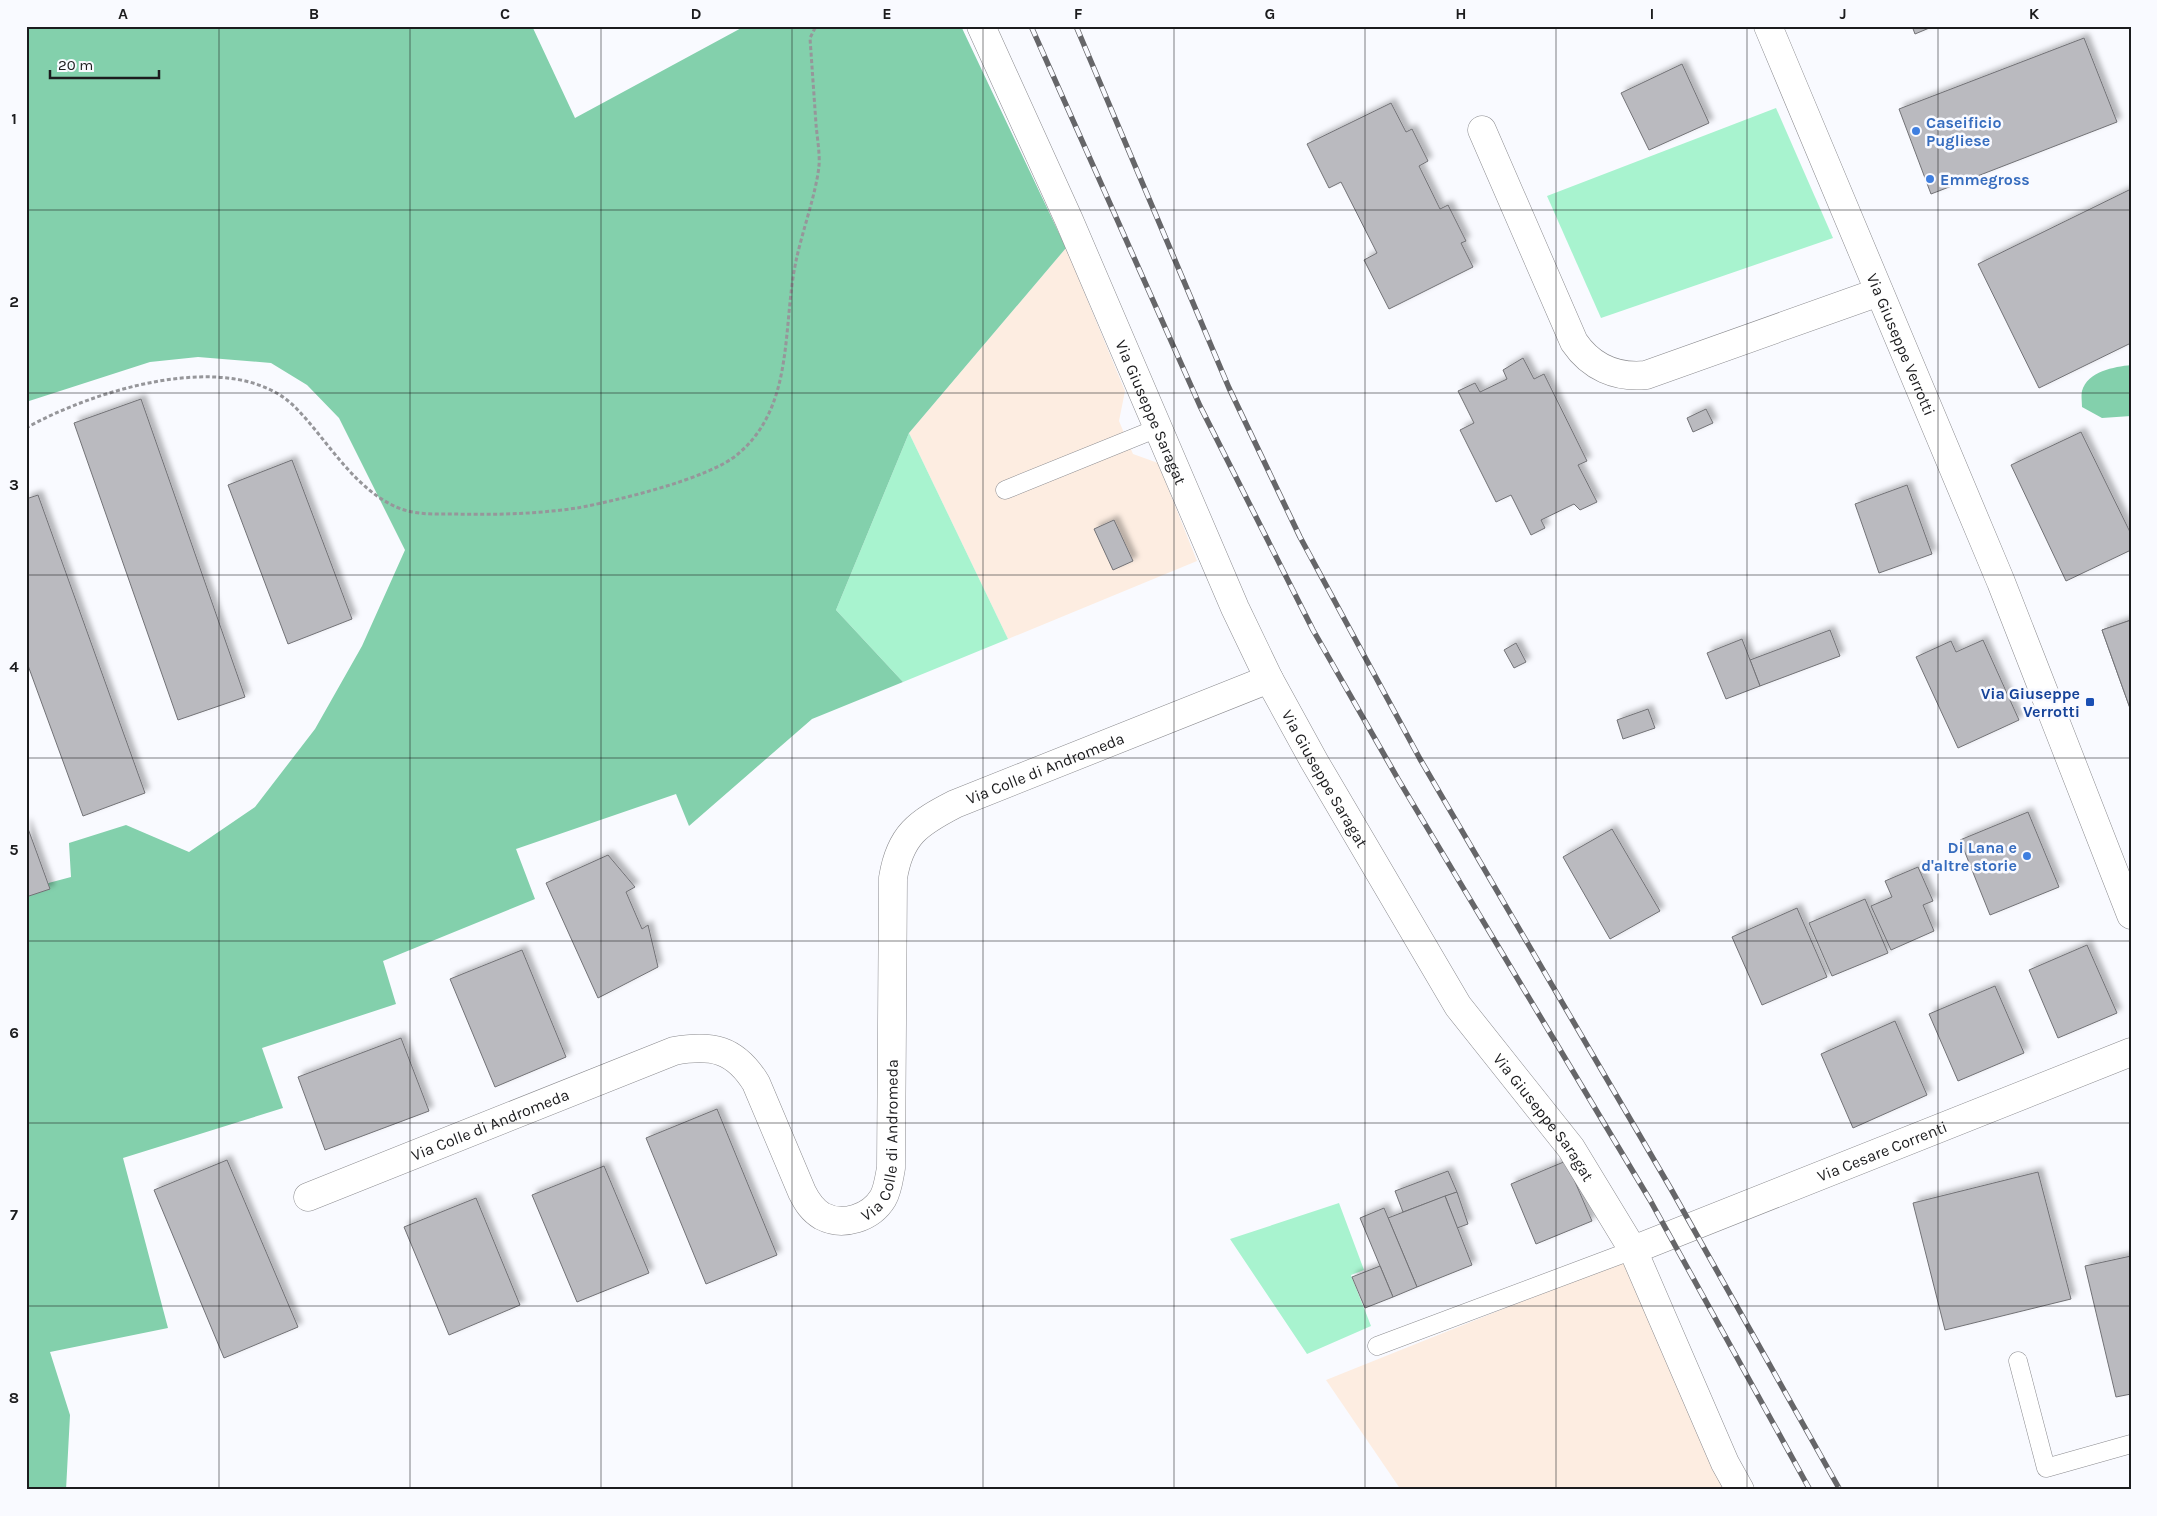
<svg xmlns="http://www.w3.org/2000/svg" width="2157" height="1516" font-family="Karla,sans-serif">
<defs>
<filter id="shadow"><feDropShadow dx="4.5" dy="-4.5" stdDeviation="2.5" flood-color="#0004"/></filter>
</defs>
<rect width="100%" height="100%" fill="#f9faff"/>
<g fill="#fdede1">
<polygon points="1066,248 1125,391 1119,421 1127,440 1133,454 1158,463 1197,561 1008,639 909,433"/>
<polygon points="1625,1260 1725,1490 1401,1490 1326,1380"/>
</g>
<g fill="#a8f3cf">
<polygon points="1776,108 1833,238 1601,318 1547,196"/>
<polygon points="909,433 1008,639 903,682 836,610"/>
<polygon points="1339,1203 1364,1270 1351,1275 1371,1326 1307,1354 1230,1239"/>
</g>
<g fill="#83d0ac">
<polygon points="26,26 532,26 575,118 745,26 961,26 1066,248 909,433 836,610 903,682 812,719 689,826 676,794 516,849 535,899 383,961 396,1004 262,1048 283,1108 123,1158 168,1328 50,1352 70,1415 66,1490 26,1490 26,889 71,877 69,843 126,825 189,852 255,807 315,729 362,646 405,550 339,418 307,385 271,363 198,357 150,362 26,402"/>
<path d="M2131,365V416L2102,418L2082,407C2082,402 2081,395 2082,391C2088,371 2114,367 2131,365Z"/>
</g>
<g fill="#bababf" stroke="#727276" filter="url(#shadow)">
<polygon points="1912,26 1934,26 1915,34"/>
<polygon points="2084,38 2117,122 1931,194 1899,109"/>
<polygon points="1682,64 1709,123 1649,150 1621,93"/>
<polygon points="1391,103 1406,132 1412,129 1428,161 1419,166 1440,209 1448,205 1466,241 1461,243 1473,267 1389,309 1364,260 1377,253 1341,182 1329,188 1307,144"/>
<polygon points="2131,189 2131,343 2039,388 1978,264"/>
<polygon points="1523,358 1534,379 1544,374 1587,461 1578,465 1597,502 1580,510 1574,504 1541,520 1545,528 1531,535 1511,495 1496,502 1460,430 1474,423 1458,391 1475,383 1480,392 1507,379 1503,370"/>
<polygon points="141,399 245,697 178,720 74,423"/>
<polygon points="1706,409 1713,423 1693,432 1687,418"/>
<polygon points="2081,432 2131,534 2131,550 2066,581 2011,465"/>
<polygon points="292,460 352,619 288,644 228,485"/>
<polygon points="1907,485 1932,554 1879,573 1855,504"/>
<polygon points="38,495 145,793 83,816 26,660 26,499"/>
<polygon points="1114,520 1133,561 1113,570 1094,529"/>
<polygon points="2131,620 2131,711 2102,630"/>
<polygon points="2131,620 2131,711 2102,630"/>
<polygon points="1830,630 1840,656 1760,686 1750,660"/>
<polygon points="1742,639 1760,686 1726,699 1707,653"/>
<polygon points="1983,640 2019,720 1958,748 1916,657 1951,641 1956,652"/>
<polygon points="1516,643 1526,662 1514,668 1504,650"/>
<polygon points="1648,709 1655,728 1623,739 1617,720"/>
<polygon points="2028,812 2059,887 1990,915 1960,840"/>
<polygon points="26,823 50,889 26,897"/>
<polygon points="1612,829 1660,911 1610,939 1563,857"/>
<polygon points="608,855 635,887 626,892 642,929 648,925 658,967 598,998 546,883"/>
<polygon points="1918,867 1933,901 1923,905 1934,931 1891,950 1871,906 1892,897 1885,881"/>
<polygon points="1865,899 1888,953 1832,976 1809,923"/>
<polygon points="1797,908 1827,977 1762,1005 1732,937"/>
<polygon points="2087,945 2117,1013 2058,1038 2029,970"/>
<polygon points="522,950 566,1057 495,1087 450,979"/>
<polygon points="1995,986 2024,1053 1958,1081 1929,1014"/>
<polygon points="1895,1021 1927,1095 1853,1128 1821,1054"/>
<polygon points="401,1038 429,1111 325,1150 298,1077"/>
<polygon points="717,1109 777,1255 706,1284 646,1138"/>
<polygon points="227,1160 298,1327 224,1358 154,1190"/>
<polygon points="1566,1161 1592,1221 1536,1244 1511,1184"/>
<polygon points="604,1166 649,1273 577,1302 532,1195"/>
<polygon points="1448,1171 1457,1192 1403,1212 1395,1191"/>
<polygon points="2038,1172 2071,1299 1945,1330 1913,1203"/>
<polygon points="1457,1192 1468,1224 1457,1228 1445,1196"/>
<polygon points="1445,1196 1472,1265 1417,1287 1388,1218"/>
<polygon points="476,1198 520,1305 449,1335 404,1227"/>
<polygon points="1384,1208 1417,1287 1393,1297 1360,1218"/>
<polygon points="2131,1256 2131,1394 2116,1397 2085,1266"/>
<polygon points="1380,1266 1393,1297 1365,1308 1352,1277"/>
</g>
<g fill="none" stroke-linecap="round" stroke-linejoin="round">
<g stroke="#8b8b8f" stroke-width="19">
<g id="service">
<polyline points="1005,490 1158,428"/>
<polyline points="1377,1346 1633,1250"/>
<polyline points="2018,1361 2046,1468 2131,1444"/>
</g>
</g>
<g stroke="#8b8b8f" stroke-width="29">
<g id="minor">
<path id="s1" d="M981,26L1069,220L1235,608L1269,679L1314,761L1458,1006L1571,1148L1633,1250L1725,1463L1740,1490"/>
<path d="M1482,130L1574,342C1591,367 1616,378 1646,375L1879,292"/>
<path id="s2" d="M308,1197L674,1051C712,1044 735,1049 756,1083L802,1192C807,1202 812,1210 822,1216C843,1227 871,1218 883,1198C888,1189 889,1178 891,1168L893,878C900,835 918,823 955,804L1269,679"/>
<path id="s3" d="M1633,1250L2131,1052"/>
</g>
</g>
<g stroke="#8b8b8f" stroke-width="29">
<g id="tertiary">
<path id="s4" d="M1768,26L2001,582L2131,915"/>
</g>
</g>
<path stroke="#96969a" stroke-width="3" stroke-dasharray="4 2.5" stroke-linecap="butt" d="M26,428C92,391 234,345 296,408C329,442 355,491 401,509C418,515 437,514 455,514C495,515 536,514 577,508C615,501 709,479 738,454C795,406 782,327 796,261C802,232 816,194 819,166C820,153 817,137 816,124C814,95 812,67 810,38L816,26"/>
<use href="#service" stroke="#fff" stroke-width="18"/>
<use href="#minor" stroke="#fff" stroke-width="28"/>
<use href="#tertiary" stroke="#fff" stroke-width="28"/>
<g stroke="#666669" stroke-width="5.5">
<g id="rail">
<polyline points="1031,26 1200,406 1313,630 1398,779 1650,1200 1810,1490"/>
<polyline points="1076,26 1229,388 1300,537 1420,759 1671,1189 1840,1490"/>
</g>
</g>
<use href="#rail" stroke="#f9faff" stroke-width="4" stroke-dasharray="11" stroke-linecap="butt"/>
</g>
<path fill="none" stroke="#1c1c1e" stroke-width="1" stroke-opacity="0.55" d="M219,26V1490M410,26V1490M601,26V1490M792,26V1490M983,26V1490M1174,26V1490M1365,26V1490M1556,26V1490M1747,26V1490M1938,26V1490M26,210H2131M26,393H2131M26,575H2131M26,758H2131M26,941H2131M26,1123H2131M26,1306H2131"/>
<g fill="#3f7fe0" stroke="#f9faff" stroke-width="2">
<circle cx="1916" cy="131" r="5"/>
<circle cx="1930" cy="179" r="5"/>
<circle cx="2027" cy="856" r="5"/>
</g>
<rect fill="#1a4fb4" stroke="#f9faff" stroke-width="2" x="2085" y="697" width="10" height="10" rx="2.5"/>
<g text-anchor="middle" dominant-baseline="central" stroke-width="5" stroke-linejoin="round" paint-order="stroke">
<g font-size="16" font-weight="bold" fill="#366cbe" stroke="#f9faff" text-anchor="start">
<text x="1926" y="122">Caseificio<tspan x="1926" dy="18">Pugliese</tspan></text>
<text x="1940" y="179">Emmegross</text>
<text x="2017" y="847" text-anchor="end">Di Lana e<tspan x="2017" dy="18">d'altre storie</tspan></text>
</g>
<g font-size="16" fill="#1c1c1e" stroke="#f9faff">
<text stroke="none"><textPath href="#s4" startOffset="345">Via Giuseppe Verrotti</textPath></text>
<text stroke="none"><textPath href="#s1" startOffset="422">Via Giuseppe Saragat</textPath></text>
<text stroke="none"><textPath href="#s2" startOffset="1229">Via Colle di Andromeda</textPath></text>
<text stroke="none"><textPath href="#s1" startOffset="828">Via Giuseppe Saragat</textPath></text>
<text stroke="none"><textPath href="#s1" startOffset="1232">Via Giuseppe Saragat</textPath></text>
<text stroke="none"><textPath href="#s2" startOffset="196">Via Colle di Andromeda</textPath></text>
<text stroke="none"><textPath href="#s2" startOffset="765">Via Colle di Andromeda</textPath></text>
<text stroke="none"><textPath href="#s3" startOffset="268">Via Cesare Correnti</textPath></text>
</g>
<g font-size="16" font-weight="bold" fill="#164399" stroke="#f9faff" text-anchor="end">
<text x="2080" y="693">Via Giuseppe<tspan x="2080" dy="18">Verrotti</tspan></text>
</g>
</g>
<rect width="2157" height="1516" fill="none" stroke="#f9faff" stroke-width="55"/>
<path d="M50 70v8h109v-8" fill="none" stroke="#1c1c1e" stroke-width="2.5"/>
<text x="58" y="70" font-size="15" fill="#1c1c1e" stroke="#f9faff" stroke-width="4" paint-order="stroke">20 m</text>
<rect x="28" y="28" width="2102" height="1460" fill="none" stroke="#1c1c1e" stroke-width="2"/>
<g font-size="16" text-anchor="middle" font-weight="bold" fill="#1c1c1e">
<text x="123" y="19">A</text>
<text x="314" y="19">B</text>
<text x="505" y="19">C</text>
<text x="696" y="19">D</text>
<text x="887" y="19">E</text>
<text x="1078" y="19">F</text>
<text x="1270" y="19">G</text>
<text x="1461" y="19">H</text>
<text x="1652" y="19">I</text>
<text x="1843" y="19">J</text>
<text x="2034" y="19">K</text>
<text x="14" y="124">1</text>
<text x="14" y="307">2</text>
<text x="14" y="490">3</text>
<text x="14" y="672">4</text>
<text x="14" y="855">5</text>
<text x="14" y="1038">6</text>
<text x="14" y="1220">7</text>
<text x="14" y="1403">8</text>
</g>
</svg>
